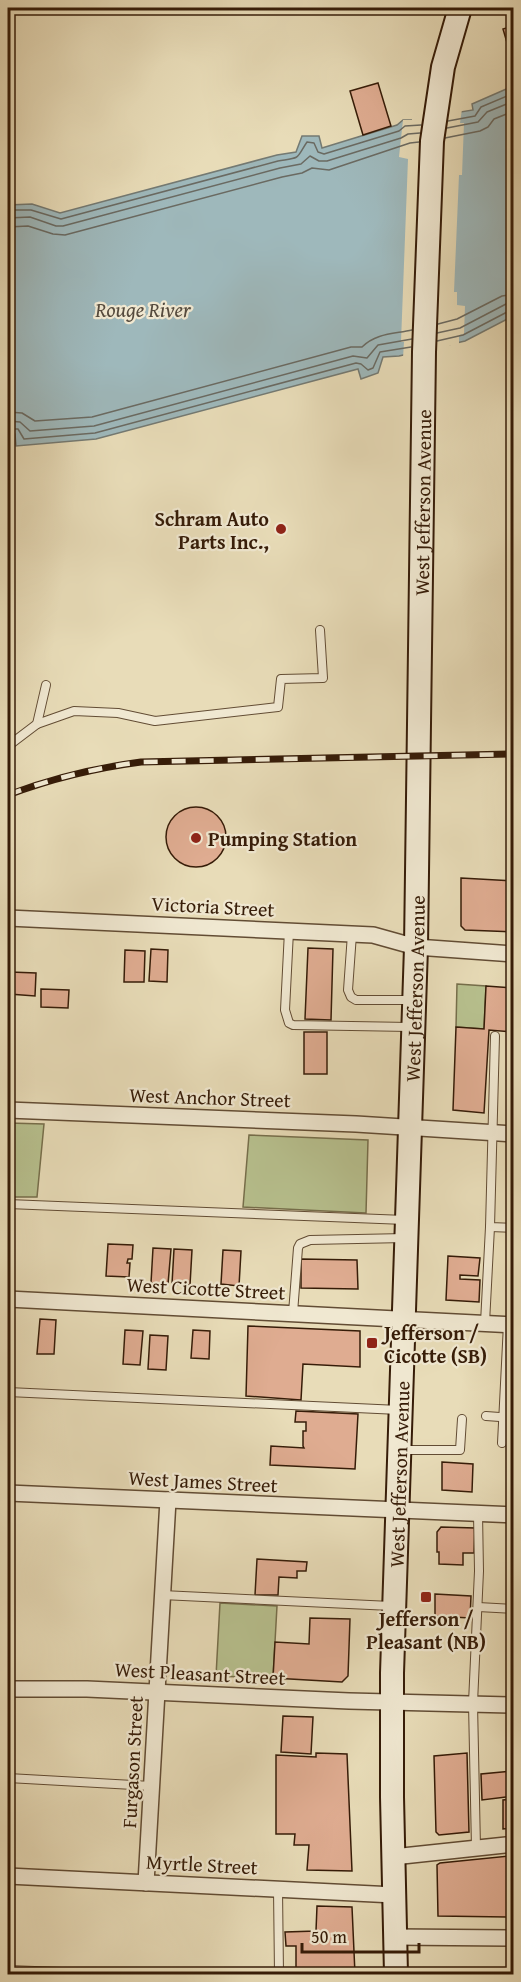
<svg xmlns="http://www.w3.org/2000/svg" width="521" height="1982" font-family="'Gentium Book Plus',serif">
<rect width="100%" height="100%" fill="#e8dcb8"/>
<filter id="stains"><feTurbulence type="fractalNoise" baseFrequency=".00333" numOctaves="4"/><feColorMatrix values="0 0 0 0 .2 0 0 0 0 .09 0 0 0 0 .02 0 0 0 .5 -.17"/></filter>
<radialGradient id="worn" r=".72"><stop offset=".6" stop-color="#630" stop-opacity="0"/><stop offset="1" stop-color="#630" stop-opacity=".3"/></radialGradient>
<g fill="#b7c08e" stroke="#766e4b" stroke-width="1.5">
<polygon points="457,984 486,986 484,1029 456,1027"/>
<polygon points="8,1123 44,1124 37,1197 8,1197"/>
<polygon points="249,1135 368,1140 366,1213 243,1207"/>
<polygon points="220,1603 277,1606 273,1678 216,1676"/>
</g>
<polygon fill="#9eb8bb" stroke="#747a73" stroke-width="1.5" points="513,86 513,316 465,341 399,356 383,357 378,373 361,379 358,369 96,439 16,446 15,434 8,435 8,205 32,204 60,213 277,155 296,152 302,136 319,136 322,148 397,125 403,120 412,120 473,110 472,104"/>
<polygon fill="#e8dcb8" points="462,109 460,123 464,123 462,175 459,175 454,292 457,292 457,305 465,306 464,334 459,335 459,345 450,345 449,347 403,358 404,342 401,342 408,159 399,157 403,120 412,120 412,117"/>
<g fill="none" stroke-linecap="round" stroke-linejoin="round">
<g stroke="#6a6a62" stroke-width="1.5">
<polyline points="448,121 475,116 481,107 514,93"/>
<polyline points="447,128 478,122 487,112 514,101"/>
<polyline points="445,138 480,131 488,127 494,119 514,111"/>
<path d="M8,210H31L61,219L278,161C302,157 295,160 307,142L314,143L318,152L324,154L399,131L405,126L421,125"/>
<polyline points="8,218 30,217 56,226 63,226 280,168 301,164 310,156 319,161 327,161 401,138 408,134 420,133"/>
<polyline points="8,227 28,226 53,234 65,235 282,177 302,173 312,168 329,170 410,143 419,142"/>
<polyline points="438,324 457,319 502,296 514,294"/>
<polyline points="437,333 460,328 506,304 514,303"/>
<polyline points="437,341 463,335 509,311 514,311"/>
<path d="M8,412L22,413L35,421L92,417L351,347H362C376,333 394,334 412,330"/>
<polyline points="8,421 20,422 30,431 94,426 353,356 367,358 378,345 412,339"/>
<polyline points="8,429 18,429 24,439 95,433 356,363 361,364 368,370 373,368 380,352 411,347"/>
</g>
</g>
<g fill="#dfac91" stroke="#361c08" stroke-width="1.5">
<polygon points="514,26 514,44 508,46 503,29"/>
<polygon points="378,83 391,126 363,135 350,91"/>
<circle cx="196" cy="837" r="30"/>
<polygon points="461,878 514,881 514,932 465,930 461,926"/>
<polygon points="308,948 333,949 331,1020 305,1019"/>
<polygon points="151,949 168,950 167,982 149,981"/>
<polygon points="125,950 145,951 144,982 124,982"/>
<polygon points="10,972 36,973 35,996 9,994"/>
<polygon points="486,986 514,988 514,1032 489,1030 484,1113 453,1110 456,1027 484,1029"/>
<polygon points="41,989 69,990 68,1008 41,1007"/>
<rect x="304" y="1032" width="23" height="42"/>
<polygon points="108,1244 133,1245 132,1259 128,1259 127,1263 130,1263 129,1277 106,1276"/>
<polygon points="153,1248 171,1249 168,1284 151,1283"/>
<polygon points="174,1249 192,1250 190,1285 172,1284"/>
<polygon points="223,1250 241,1251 239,1286 221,1284"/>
<polygon points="448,1256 480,1258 478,1276 460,1275 460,1279 480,1280 479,1302 446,1300"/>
<polygon points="301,1259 357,1260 358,1289 301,1288"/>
<polygon points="40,1319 56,1320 54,1354 37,1354"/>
<polygon points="248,1326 360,1331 360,1367 303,1364 301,1400 246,1396"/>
<polygon points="125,1330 143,1331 140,1365 123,1364"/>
<polygon points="193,1330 210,1331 209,1359 191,1358"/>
<polygon points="150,1335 168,1336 166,1370 148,1369"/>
<polygon points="296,1411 358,1414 355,1469 270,1465 271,1446 304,1448 303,1446 303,1431 306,1431 306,1422 295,1422"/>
<polygon points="442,1462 473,1464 472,1492 442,1490"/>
<polygon points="441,1527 475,1528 474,1553 463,1553 463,1565 439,1564 439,1552 437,1552 437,1532"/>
<polygon points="257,1559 307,1562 306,1571 297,1571 297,1578 279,1577 278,1595 255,1595"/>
<polygon points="435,1594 471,1596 470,1618 435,1616"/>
<polygon points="310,1618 350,1619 348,1676 342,1682 273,1678 275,1642 309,1644"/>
<polygon points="283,1716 313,1717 311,1754 281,1752"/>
<polygon points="316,1753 347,1754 352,1871 307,1870 309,1845 294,1845 295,1834 276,1834 276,1755 316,1757"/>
<polygon points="467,1753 469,1832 439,1835 436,1832 434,1756"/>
<polygon points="514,1771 514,1796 482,1800 481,1774"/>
<polygon points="514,1799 514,1828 503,1829 503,1800"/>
<polygon points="509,1856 507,1917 438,1916 437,1865 440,1863"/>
<polygon points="317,1906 352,1907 355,1974 296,1974 296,1946 286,1946 285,1932 316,1931"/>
</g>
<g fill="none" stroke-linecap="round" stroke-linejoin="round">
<g stroke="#624c34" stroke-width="10">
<g id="lane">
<polyline points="37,724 74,711 118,713 155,721 278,707 281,679 323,678 320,630"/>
<polyline points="8,746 37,724 46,685"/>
<polyline points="289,931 285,1010 289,1023 293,1025 410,1027"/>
<polyline points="352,934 348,990 351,997 356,1000 413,1000"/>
<polyline points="495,1036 490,1227 514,1228"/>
<polyline points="8,1204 405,1220"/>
<polyline points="293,1313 298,1248 300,1244 310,1240 405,1238"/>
<polyline points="485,1323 490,1227"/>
<polyline points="8,1392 399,1410"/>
<polyline points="486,1416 514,1418"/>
<polyline points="502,1443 508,1324"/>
<polyline points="403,1450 460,1450 462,1419"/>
<polyline points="162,1595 391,1606"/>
<polyline points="478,1607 514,1609"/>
<polyline points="8,1778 151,1786"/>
<polyline points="476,1848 473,1703 479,1571 478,1513"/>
<polyline points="278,1889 279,1974"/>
<polyline points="8,1970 115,1974"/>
</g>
</g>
<g stroke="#624c34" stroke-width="18">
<g id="street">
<polyline points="8,918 373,935 416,947 514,954"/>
<polyline points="8,1110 356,1124 514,1134"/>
<polyline points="8,1299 514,1325"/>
<polyline points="8,1493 514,1515"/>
<polyline points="8,1689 87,1689 349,1701 514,1705"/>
<polyline points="393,1857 514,1844"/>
<polyline points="8,1876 394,1895"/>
<polyline points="146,1883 168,1500"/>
<polyline points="395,1937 514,1938"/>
</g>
</g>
<g stroke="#361c08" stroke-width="26">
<g id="secondary">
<path id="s1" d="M396,1974L392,1797V1673L416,947L424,352L432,141L443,67L460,8"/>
</g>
</g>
<use href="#lane" stroke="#f0e8d1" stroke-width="8"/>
<use href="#street" stroke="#f0e8d1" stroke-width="15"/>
<use href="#secondary" stroke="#f0e8d1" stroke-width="22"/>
<g stroke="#361c08" stroke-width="7">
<path id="rail" d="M8,795C50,779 95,768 141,762L514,754"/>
</g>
<use href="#rail" stroke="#f0e8d1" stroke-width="4.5" stroke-dasharray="14" stroke-linecap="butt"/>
</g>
<g fill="#8f2418" stroke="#f0e8d1" stroke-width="2">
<circle cx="281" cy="529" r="6"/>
<circle cx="196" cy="838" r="6"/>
<rect x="366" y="1337" width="12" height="12" rx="3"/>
<rect x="420" y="1591" width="12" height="12" rx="3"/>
</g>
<g text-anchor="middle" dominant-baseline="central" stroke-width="4.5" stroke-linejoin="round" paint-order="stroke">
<g font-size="20" fill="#361c08" stroke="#f0e8d1">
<text stroke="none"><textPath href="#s1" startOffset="1472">West Jefferson Avenue</textPath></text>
<text transform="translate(213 906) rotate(3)">Victoria Street</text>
<text stroke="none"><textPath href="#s1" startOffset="986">West Jefferson Avenue</textPath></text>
<text transform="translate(210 1097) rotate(2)">West Anchor Street</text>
<text transform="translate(206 1288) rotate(3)">West Cicotte Street</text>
<text stroke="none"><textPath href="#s1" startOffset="500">West Jefferson Avenue</textPath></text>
<text transform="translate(203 1481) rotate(3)">West James Street</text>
<text transform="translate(200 1673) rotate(3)">West Pleasant Street</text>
<text transform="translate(132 1762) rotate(-87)">Furgason Street</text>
<text transform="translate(202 1864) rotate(3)">Myrtle Street</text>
</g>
<g font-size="20" font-weight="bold" fill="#361c08" stroke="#f0e8d1" text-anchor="start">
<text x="269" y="518" text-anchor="end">Schram Auto<tspan x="269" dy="23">Parts Inc.,</tspan></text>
<text x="208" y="838">Pumping Station</text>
<text x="384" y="1332">Jefferson /<tspan x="384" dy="23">Cicotte (SB)</tspan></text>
<text x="426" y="1618" text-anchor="middle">Jefferson /<tspan x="426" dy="23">Pleasant (NB)</tspan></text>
</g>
<g font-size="21" font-style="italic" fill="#554b3e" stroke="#f0e8d1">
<text x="143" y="309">Rouge River</text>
</g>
</g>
<rect width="521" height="1982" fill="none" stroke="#e8dcb8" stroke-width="30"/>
<rect x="9" y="9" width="503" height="1964" fill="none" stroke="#361c08" stroke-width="3"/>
<rect x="15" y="15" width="491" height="1952" fill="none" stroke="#361c08" stroke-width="1.5"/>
<path d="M302 1943v9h117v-9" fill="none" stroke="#361c08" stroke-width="3"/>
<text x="311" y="1943" font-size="18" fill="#361c08" stroke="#f0e8d1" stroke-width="4.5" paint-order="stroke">50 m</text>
<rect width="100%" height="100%" filter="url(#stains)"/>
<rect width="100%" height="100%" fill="url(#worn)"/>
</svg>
